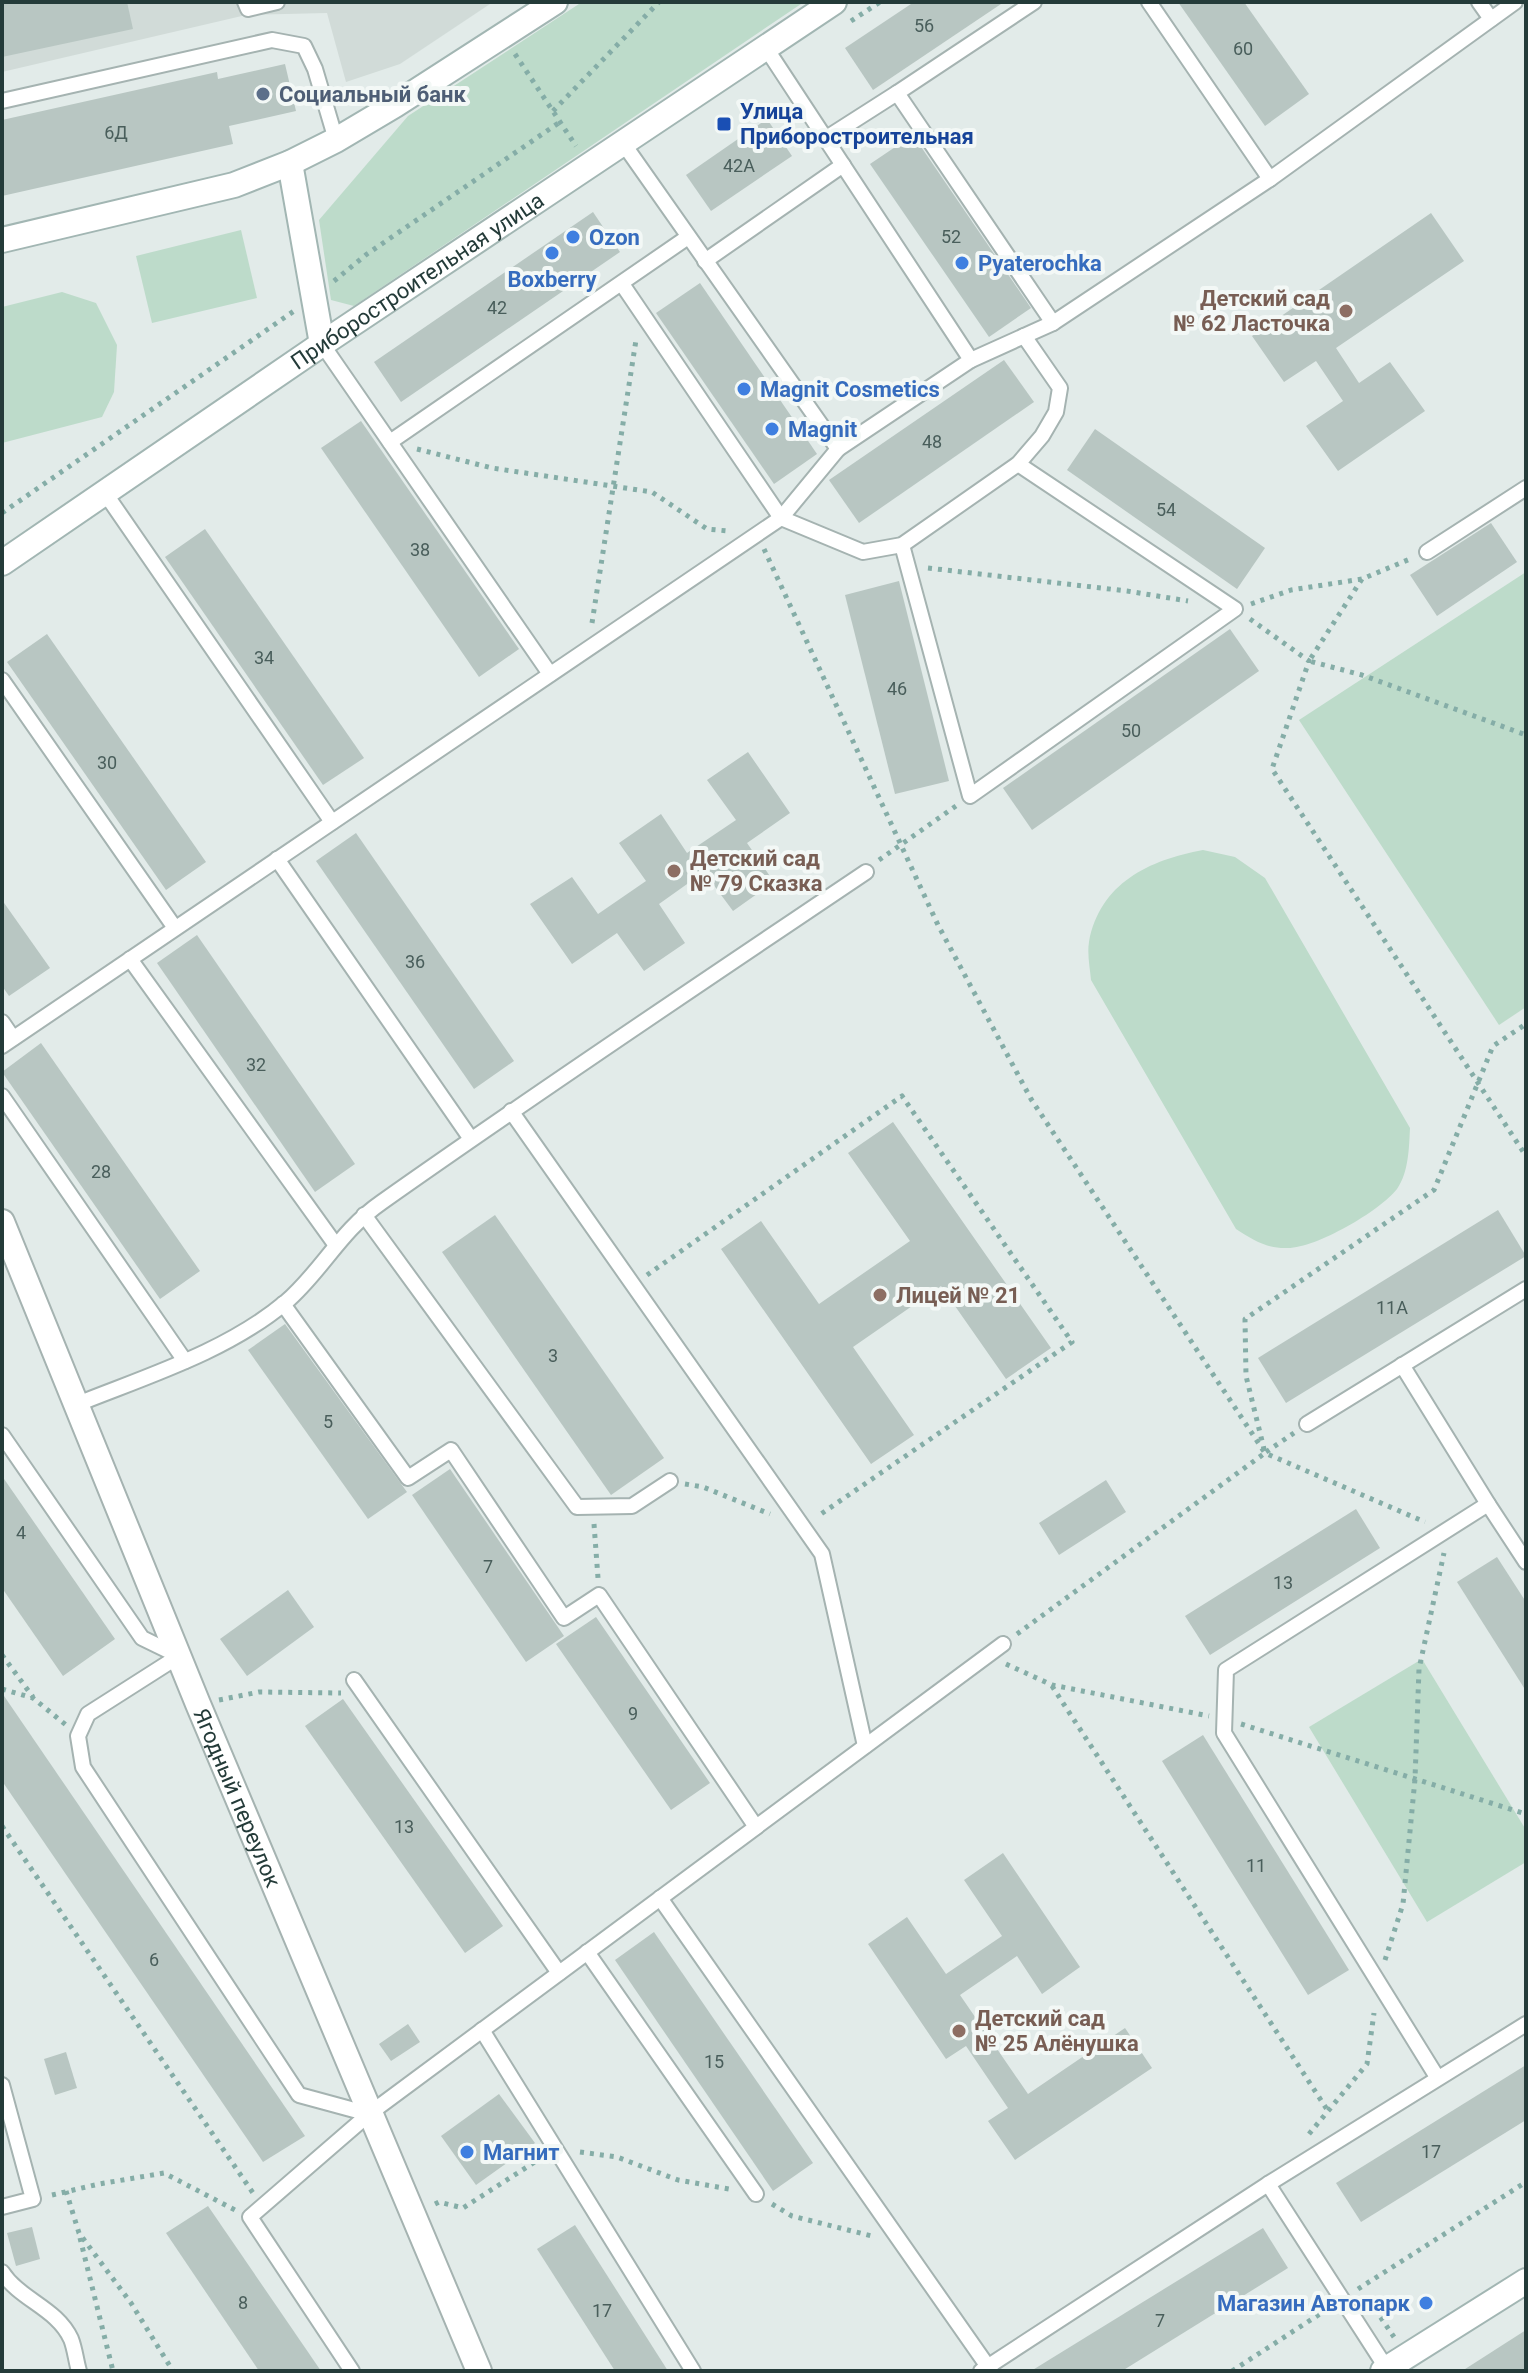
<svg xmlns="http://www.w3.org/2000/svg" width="1528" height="2373" font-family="Roboto,sans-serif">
<rect width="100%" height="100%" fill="#e2ebe9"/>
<polygon fill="#d1dbd8" points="2,2 493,2 400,64 346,82 327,13 246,15 2,72"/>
<g fill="#bddbca">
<polygon points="582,2 804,2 354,306 331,300 319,220 408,116"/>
<polygon points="241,230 257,298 152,323 136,256"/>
<polygon points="62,292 96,303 117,345 114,392 102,417 2,443 2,307"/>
<polygon points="1526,572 1526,1007 1499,1025 1299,720"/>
<path d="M1203,850L1235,857L1265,878L1410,1128C1409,1147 1409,1172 1397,1189C1380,1211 1316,1248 1288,1248C1267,1249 1253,1240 1236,1229L1091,980C1090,968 1087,954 1089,942C1100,883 1149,860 1203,850Z"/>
<polygon points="1422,1659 1526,1830 1526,1862 1427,1922 1309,1727"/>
</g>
<g fill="#b8c6c2">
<polygon points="2,2 127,2 133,29 2,57"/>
<polygon points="914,2 1004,2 873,90 845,48"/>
<polygon points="1178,2 1244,2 1309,94 1265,126"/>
<polygon points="285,64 296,111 229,126 233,144 2,196 2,120 217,72 218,79"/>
<polygon points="767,119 792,156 711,211 686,175"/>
<polygon points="913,135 1031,308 989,337 870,164"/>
<polygon points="593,212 620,252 401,402 374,362"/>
<polygon points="1431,213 1464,261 1336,348 1359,383 1390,362 1425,411 1338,471 1306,426 1343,401 1316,361 1284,382 1252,336"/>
<polygon points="700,283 817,454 774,484 656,313"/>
<polygon points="1004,360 1034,402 859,523 829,480"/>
<polygon points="361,421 519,649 479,677 321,448"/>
<polygon points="1095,429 1265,548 1237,589 1067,470"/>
<polygon points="1491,523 1517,562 1437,616 1410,575"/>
<polygon points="205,529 364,758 323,785 165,557"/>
<polygon points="899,581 949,781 895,794 845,595"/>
<polygon points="1230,629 1259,671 1032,830 1003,788"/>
<polygon points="47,634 206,862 166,890 7,662"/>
<polygon points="748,752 790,813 747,843 774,882 733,911 704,872 659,904 685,943 644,971 617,933 572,964 530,904 572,877 598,914 646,881 619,843 661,814 687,853 736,820 707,780"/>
<polygon points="356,833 514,1061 474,1089 316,861"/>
<polygon points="2,900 50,968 9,996 2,986"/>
<polygon points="197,935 355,1164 315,1192 157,963"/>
<polygon points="41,1043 200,1271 160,1299 2,1072"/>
<polygon points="893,1122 1051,1348 1006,1379 941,1286 853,1347 914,1435 871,1464 721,1249 761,1221 819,1304 910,1241 848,1153"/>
<polygon points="1498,1210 1526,1256 1286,1403 1258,1358"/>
<polygon points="495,1215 664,1458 611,1495 442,1252"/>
<polygon points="285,1324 407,1492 368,1519 248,1350"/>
<polygon points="450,1469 564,1636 526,1662 412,1495"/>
<polygon points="2,1476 115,1639 63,1676 2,1588"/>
<polygon points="1106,1480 1126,1512 1059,1555 1039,1523"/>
<polygon points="1356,1509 1380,1548 1210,1655 1185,1616"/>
<polygon points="1497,1557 1526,1602 1526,1691 1457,1582"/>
<polygon points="288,1590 314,1627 247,1676 220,1639"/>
<polygon points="596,1617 710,1783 671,1810 556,1644"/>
<polygon points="2,1693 305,2136 263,2162 2,1781"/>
<polygon points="343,1699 503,1926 465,1953 305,1726"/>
<polygon points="1203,1735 1349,1970 1308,1995 1162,1761"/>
<polygon points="1003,1853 1080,1967 1042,1994 1017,1956 960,1995 1028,2094 1125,2028 1152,2068 1015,2160 988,2121 1008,2108 966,2046 946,2059 868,1944 907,1917 946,1974 1002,1936 964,1880"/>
<polygon points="654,1932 813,2163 773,2191 615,1960"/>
<polygon points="408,2024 420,2042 391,2061 379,2044"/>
<polygon points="66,2052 77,2088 55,2095 44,2059"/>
<polygon points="1526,2065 1526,2120 1361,2222 1336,2183"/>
<polygon points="499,2094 535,2143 476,2185 441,2136"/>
<polygon points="208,2206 321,2371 259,2371 166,2233"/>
<polygon points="575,2225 668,2371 615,2371 537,2249"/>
<polygon points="32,2227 40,2259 16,2266 7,2233"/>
<polygon points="1263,2228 1288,2268 1122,2371 1031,2371"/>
<polygon points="1526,2330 1526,2371 1462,2371"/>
</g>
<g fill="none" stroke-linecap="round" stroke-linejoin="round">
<g stroke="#a5b3b1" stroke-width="18">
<g id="service">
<polyline points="245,2 248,9 277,2"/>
<polyline points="1149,2 1270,179"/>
<polyline points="1479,2 1491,19"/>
<polyline points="2,101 272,40 304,46 315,69 336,140"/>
<polyline points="825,139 897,93"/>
<polyline points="623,143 838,449 971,360 766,48"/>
<polyline points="705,261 843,165"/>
<polyline points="622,284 781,518 863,552 902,545 1018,464 1042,436 1056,412 1060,388 1024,336"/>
<polyline points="1053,323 1270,179 1515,2"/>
<polyline points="322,344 550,674"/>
<polyline points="971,360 1053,323 897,93 1034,2"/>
<polyline points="390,442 688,237"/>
<polyline points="105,493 332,822"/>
<polyline points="902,545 970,796 1235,609 1018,464"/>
<polyline points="1427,552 1526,488"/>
<polyline points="2,680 175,928"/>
<polyline points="277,859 471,1139"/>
<polyline points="130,959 335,1244"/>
<polyline points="2,1022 13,1038"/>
<polyline points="2,1046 781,518 838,449"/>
<polyline points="2,1096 185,1361"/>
<polyline points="511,1111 822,1554 865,1746"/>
<polyline points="364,1215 577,1507 632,1506 670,1481"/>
<polyline points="283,1304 408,1478 451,1450 564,1618 599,1595 756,1827"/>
<polyline points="1402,1365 1488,1504"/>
<path d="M75,1405C147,1376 226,1352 286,1302C322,1271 340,1231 382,1202C542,1089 704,981 866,872"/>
<polyline points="1307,1424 1526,1289"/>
<polyline points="2,1435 142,1638 179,1656"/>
<polyline points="179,1656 88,1714 78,1736 83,1767 299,2095 369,2114"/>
<polyline points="354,1680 559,1973"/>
<polyline points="660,1898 991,2371"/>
<polyline points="587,1952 756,2194"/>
<polyline points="482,2030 693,2371"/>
<polyline points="1437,2077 1224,1733 1226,1670 1488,1504 1526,1562"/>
<polyline points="2,2085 33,2199 2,2207"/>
<polyline points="1268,2184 1387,2369"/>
<path d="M2,2272C20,2300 57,2308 71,2339C75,2349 76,2361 79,2371"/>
<polyline points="352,2371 250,2217 369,2114 1003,1644"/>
<polyline points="981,2371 1268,2184 1526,2024"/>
</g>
</g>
<g stroke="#a5b3b1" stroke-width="28">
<g id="minor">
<path id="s1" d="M2,1222L198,1704L479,2371"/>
</g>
</g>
<g stroke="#a2b6b3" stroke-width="28">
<g id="secondary">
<polyline points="290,163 322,344"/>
<polyline points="2,240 234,185 290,163 336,140 395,105 555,2"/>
<path id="s2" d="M2,563L322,344L834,2"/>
<polyline points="1383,2371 1526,2281"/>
</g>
</g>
<g stroke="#85ada7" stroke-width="5" stroke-dasharray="4 6" stroke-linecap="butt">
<polyline points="851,21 880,2"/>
<polyline points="515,54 576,146"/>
<polyline points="553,111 659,2"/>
<polyline points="334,281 367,254 560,122"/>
<polyline points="417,449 492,468 652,492 707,529 728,531"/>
<polyline points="2,513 294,311"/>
<polyline points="764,549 938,925 1031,1099 1265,1453 1425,1522"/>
<polyline points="928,568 1127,591 1188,601"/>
<polyline points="1362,579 1309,661 1362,675 1526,735"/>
<polyline points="1251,604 1291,590 1362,579 1410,559"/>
<polyline points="1250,619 1309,661 1272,769 1526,1156"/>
<polyline points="592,623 636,340"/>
<polyline points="879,860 956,806"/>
<polyline points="647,1275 902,1096 1072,1342 818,1516"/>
<polyline points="1266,1452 1294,1433"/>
<polyline points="685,1484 703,1487 770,1514"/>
<polyline points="594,1524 598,1578"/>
<polyline points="1017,1634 1265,1453 1246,1376 1245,1319 1434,1190 1493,1046 1526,1024"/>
<polyline points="2,1655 33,1697"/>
<polyline points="1006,1664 1052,1685 1209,1716"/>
<polyline points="1052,1686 1328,2111"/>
<polyline points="2,1689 33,1698 66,1725"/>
<polyline points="219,1700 259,1692 341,1693"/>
<polyline points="1241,1724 1526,1814"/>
<polyline points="2,1826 253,2193"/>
<polyline points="1385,1960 1403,1904 1415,1779 1419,1669 1444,1553"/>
<polyline points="1309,2134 1367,2064 1374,2013"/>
<polyline points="580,2152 617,2157 678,2180 729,2189"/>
<polyline points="66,2191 79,2233 131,2303 173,2371"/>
<polyline points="52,2195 99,2184 164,2173 235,2210"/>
<polyline points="435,2204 439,2202 463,2208 541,2158"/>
<polyline points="772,2204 792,2216 872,2236"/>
<polyline points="80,2238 113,2371"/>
<polyline points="1358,2289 1526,2182"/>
<polyline points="1375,2309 1394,2337"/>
<polyline points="1232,2371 1326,2310"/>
</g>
<use href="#service" stroke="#fff" stroke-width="14"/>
<use href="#minor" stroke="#fff" stroke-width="24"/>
<use href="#secondary" stroke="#fff" stroke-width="24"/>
</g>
<circle fill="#5c6f8a" stroke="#f3f8f6" stroke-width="3" cx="263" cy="94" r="8"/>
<rect fill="#1a4fb4" stroke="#f3f8f6" stroke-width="3" x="716" y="116" width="16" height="16" rx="4"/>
<g fill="#3f7fe0" stroke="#f3f8f6" stroke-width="3">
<circle cx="573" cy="237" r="8"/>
<circle cx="552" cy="253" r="8"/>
<circle cx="962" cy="263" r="8"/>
<circle cx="744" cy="389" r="8"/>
<circle cx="772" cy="429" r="8"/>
<circle cx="467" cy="2152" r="8"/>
<circle cx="1426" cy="2303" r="8"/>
</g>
<g fill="#8d6e63" stroke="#f3f8f6" stroke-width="3">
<circle cx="1346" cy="311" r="8"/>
<circle cx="674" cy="871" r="8"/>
<circle cx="880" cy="1295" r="8"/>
<circle cx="959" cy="2031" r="8"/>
</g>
<g text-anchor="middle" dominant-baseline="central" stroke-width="8" stroke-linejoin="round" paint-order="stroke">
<g font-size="18" fill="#495e5b">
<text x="924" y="25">56</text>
<text x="1243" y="48">60</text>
<text x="116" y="132">6Д</text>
<text x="739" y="165">42А</text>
<text x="951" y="236">52</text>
<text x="497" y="307">42</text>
<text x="932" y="441">48</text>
<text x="1166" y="509">54</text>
<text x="420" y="549">38</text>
<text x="264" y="657">34</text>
<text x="897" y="688">46</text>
<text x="1131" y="730">50</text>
<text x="107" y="762">30</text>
<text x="415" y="961">36</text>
<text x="256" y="1064">32</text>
<text x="101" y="1171">28</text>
<text x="1392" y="1307">11А</text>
<text x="553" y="1355">3</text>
<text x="328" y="1421">5</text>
<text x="21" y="1532">4</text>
<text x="488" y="1566">7</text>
<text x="1283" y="1582">13</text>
<text x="633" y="1713">9</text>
<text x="404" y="1826">13</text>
<text x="1256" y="1865">11</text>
<text x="154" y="1959">6</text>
<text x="714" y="2061">15</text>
<text x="1431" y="2151">17</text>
<text x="243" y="2302">8</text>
<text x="602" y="2310">17</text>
<text x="1160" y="2320">7</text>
</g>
<g font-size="22" font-weight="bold" fill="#4e5e75" stroke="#f3f8f6" text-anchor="start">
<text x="279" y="94">Социальный банк</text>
</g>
<g font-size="22" font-weight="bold" fill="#164399" stroke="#f3f8f6" text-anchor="start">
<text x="740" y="111">Улица<tspan x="740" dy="25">Приборостроительная</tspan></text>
</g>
<g font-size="22" font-weight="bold" fill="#366cbe" stroke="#f3f8f6" text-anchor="start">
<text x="589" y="237">Ozon</text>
<text x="978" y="263">Pyaterochka</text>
<text x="552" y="279" text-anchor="middle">Boxberry</text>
<text x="760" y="389">Magnit Cosmetics</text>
<text x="788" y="429">Magnit</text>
<text x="483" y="2152">Магнит</text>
<text x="1410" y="2303" text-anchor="end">Магазин Автопарк</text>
</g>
<g font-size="22" fill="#243b39" stroke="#f3f8f6">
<text stroke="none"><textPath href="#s2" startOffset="502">Приборостроительная улица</textPath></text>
<text stroke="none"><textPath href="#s1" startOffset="622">Ягодный переулок</textPath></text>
</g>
<g font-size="22" font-weight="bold" fill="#785e54" stroke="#f3f8f6" text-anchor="start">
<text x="1330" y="298" text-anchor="end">Детский сад<tspan x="1330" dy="25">№ 62 Ласточка</tspan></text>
<text x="690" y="858">Детский сад<tspan x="690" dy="25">№ 79 Сказка</tspan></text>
<text x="896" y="1295">Лицей № 21</text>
<text x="975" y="2018">Детский сад<tspan x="975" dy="25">№ 25 Алёнушка</tspan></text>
</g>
</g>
<rect width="1528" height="2373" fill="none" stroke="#243b39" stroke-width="8"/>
</svg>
